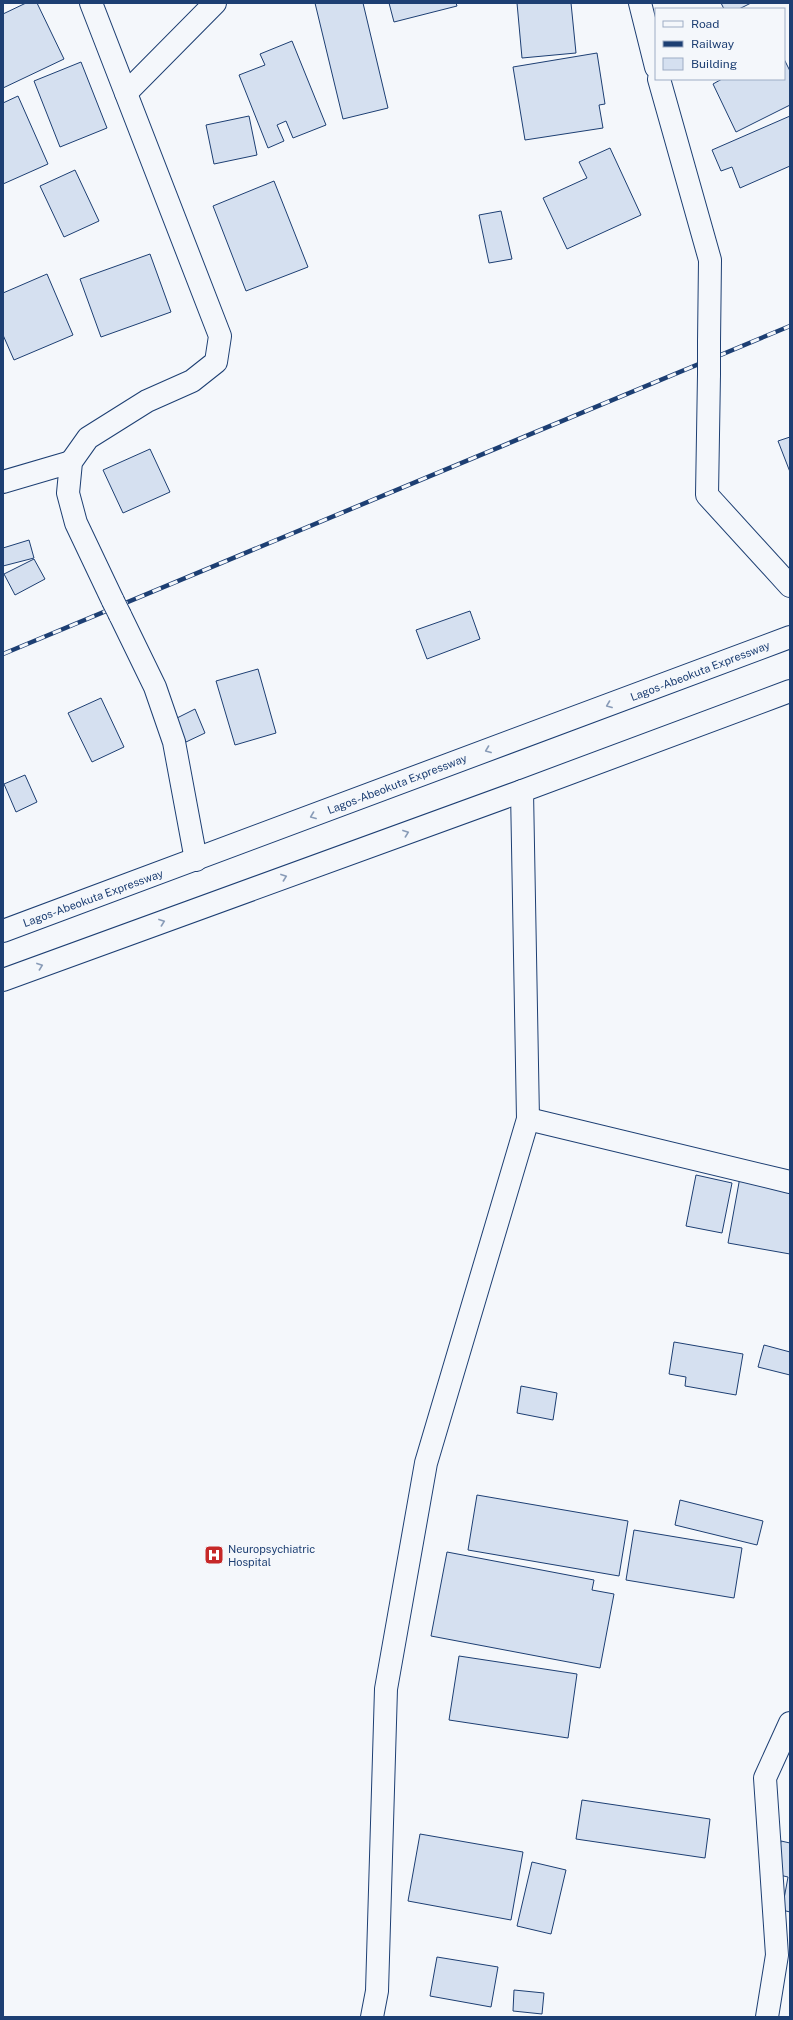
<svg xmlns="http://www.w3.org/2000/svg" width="793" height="2020" font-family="'Public Sans',sans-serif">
<rect width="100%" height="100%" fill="#f4f7fb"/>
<g fill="#d5e0f0" stroke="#1d3f73">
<polygon points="26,3 37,3 64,59 3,88 3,14"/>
<polygon points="315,3 363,3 388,108 343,119"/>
<polygon points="389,3 456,3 457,6 394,22"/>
<polygon points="517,3 571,3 576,53 522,58"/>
<polygon points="721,3 751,3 739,9 724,9"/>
<polygon points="292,41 326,125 293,138 286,121 277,125 284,141 268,148 239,75 265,65 260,54"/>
<polygon points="597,53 605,104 599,105 603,128 525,140 513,67"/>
<polygon points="784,59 790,71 790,105 736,132 713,84 722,79 784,79"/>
<polygon points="81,62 107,128 60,147 34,81"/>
<polygon points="18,96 48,164 3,184 3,103"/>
<polygon points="249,116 257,155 214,164 206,125"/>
<polygon points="790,116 790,166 740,188 732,167 721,171 712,150"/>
<polygon points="610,148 641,215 567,249 543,198 587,178 579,162"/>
<polygon points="75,170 99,221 64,237 40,186"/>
<polygon points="274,181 308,267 246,291 213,206"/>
<polygon points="501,211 512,259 489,263 479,215"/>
<polygon points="150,254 171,312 101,337 80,279"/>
<polygon points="47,274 73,335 14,360 3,335 3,293"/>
<polygon points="790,437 790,472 778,441"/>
<polygon points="150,449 170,492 123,513 103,470"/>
<polygon points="29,540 34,558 3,566 3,548"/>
<polygon points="34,559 45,579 15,595 4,574"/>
<polygon points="470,611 480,639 427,659 416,630"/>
<polygon points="258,669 276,733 235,745 216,681"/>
<polygon points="101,698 124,747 92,762 68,713"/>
<polygon points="195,709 205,733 186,742 175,719"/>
<polygon points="25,775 37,802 16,812 4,784"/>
<polygon points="696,1175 732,1183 722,1233 686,1226"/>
<polygon points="740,1177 790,1187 790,1254 728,1243"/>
<polygon points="674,1342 743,1354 736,1395 685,1386 686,1377 669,1374"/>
<polygon points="764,1345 790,1352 790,1375 758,1367"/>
<polygon points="521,1386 557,1393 553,1420 517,1413"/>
<polygon points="477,1495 628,1521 619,1576 468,1550"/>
<polygon points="680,1500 763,1521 757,1545 675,1525"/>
<polygon points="634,1530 742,1548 734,1598 626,1580"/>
<polygon points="447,1552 594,1580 592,1590 614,1594 600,1668 431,1636"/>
<polygon points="459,1656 577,1674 568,1738 449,1720"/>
<polygon points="582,1800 710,1819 705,1858 576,1839"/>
<polygon points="420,1834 523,1852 511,1920 408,1901"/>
<polygon points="781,1841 790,1843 790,1912 782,1910 788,1877 775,1874"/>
<polygon points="532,1862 566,1870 551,1934 517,1926"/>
<polygon points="437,1957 498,1967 491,2007 430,1996"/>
<polygon points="514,1990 544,1993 542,2014 513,2011"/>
</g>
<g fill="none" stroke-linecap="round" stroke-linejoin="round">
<g stroke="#1d3f73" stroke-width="24">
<g id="minor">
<polyline points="91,3 220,336 216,362 192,381 147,401 88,438 71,462 68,493 76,523 113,601"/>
<polyline points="640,3 656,67"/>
<polyline points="659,79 710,260 709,342"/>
<polyline points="126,93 215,3"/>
<polyline points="709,374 707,495 790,586"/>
<polyline points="3,482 71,462"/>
<polyline points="120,615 155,687 174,742 196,860"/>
<polyline points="528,1119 790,1182"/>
<polyline points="372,2017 377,1991 386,1689 426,1463 528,1119 522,791"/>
<polyline points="767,2017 777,1955 765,1778 790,1723"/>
</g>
</g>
<g stroke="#1d3f73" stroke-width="24">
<g id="highway">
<polyline points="3,931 790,637"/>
<polyline points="3,980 522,791 790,691"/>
</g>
</g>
<use href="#minor" stroke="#f4f7fb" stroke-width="22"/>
<use href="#highway" stroke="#f4f7fb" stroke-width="22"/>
<g stroke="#1d3f73" stroke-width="4.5">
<polyline id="rail" points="3,654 790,326"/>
</g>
<use href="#rail" stroke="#f4f7fb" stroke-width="3" stroke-dasharray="9" stroke-linecap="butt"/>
<g stroke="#1d3f73" stroke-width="24" stroke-linecap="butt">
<g id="minor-bridge">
<polyline points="709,374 709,342"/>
<polyline points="113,601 120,615"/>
</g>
</g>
<use href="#minor-bridge" stroke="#f4f7fb" stroke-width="22"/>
</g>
<defs><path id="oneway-chevron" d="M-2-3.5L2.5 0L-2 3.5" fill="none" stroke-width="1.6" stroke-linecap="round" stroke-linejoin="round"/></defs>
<g stroke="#889bb7">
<use href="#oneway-chevron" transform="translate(609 705) rotate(159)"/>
<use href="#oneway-chevron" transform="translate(488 750) rotate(159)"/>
<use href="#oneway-chevron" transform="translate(313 816) rotate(159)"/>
<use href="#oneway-chevron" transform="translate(406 833) rotate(-20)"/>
<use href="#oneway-chevron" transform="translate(284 877) rotate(-20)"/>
<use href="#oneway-chevron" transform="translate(162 922) rotate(-20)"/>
<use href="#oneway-chevron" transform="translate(40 966) rotate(-20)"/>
</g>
<defs>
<g id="hospital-square" transform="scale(1)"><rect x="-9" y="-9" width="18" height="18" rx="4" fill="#c62828" stroke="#f4f7fb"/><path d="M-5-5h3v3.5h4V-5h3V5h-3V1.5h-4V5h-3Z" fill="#fff"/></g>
</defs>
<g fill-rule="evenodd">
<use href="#hospital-square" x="214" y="1555"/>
</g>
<g text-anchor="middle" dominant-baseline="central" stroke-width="3" stroke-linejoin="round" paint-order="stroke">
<g font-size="11" fill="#1d3f73" stroke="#f4f7fb">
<text transform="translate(700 671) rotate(-21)">Lagos-Abeokuta Expressway</text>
<text transform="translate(397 784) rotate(-21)">Lagos-Abeokuta Expressway</text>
<text transform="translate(93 898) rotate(-20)">Lagos-Abeokuta Expressway</text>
</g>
<g font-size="11" fill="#1d3f73" stroke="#f4f7fb" text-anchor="start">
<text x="228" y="1549">Neuropsychiatric<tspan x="228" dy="13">Hospital</tspan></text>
</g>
</g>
<rect width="793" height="2020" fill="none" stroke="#1d3f73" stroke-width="8"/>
<rect x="655" y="8" width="130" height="72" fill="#f4f7fb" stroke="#9eadc5"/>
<rect x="663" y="21" width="20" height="6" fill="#f4f7fb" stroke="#9eadc5"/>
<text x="691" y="28" font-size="12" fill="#1d3f73">Road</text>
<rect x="663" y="41" width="20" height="6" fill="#1d3f73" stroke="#9eadc5"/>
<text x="691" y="48" font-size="12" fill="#1d3f73">Railway</text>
<rect x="663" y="58" width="20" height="12" fill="#d5e0f0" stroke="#9eadc5"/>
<text x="691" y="68" font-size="12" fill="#1d3f73">Building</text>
</svg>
